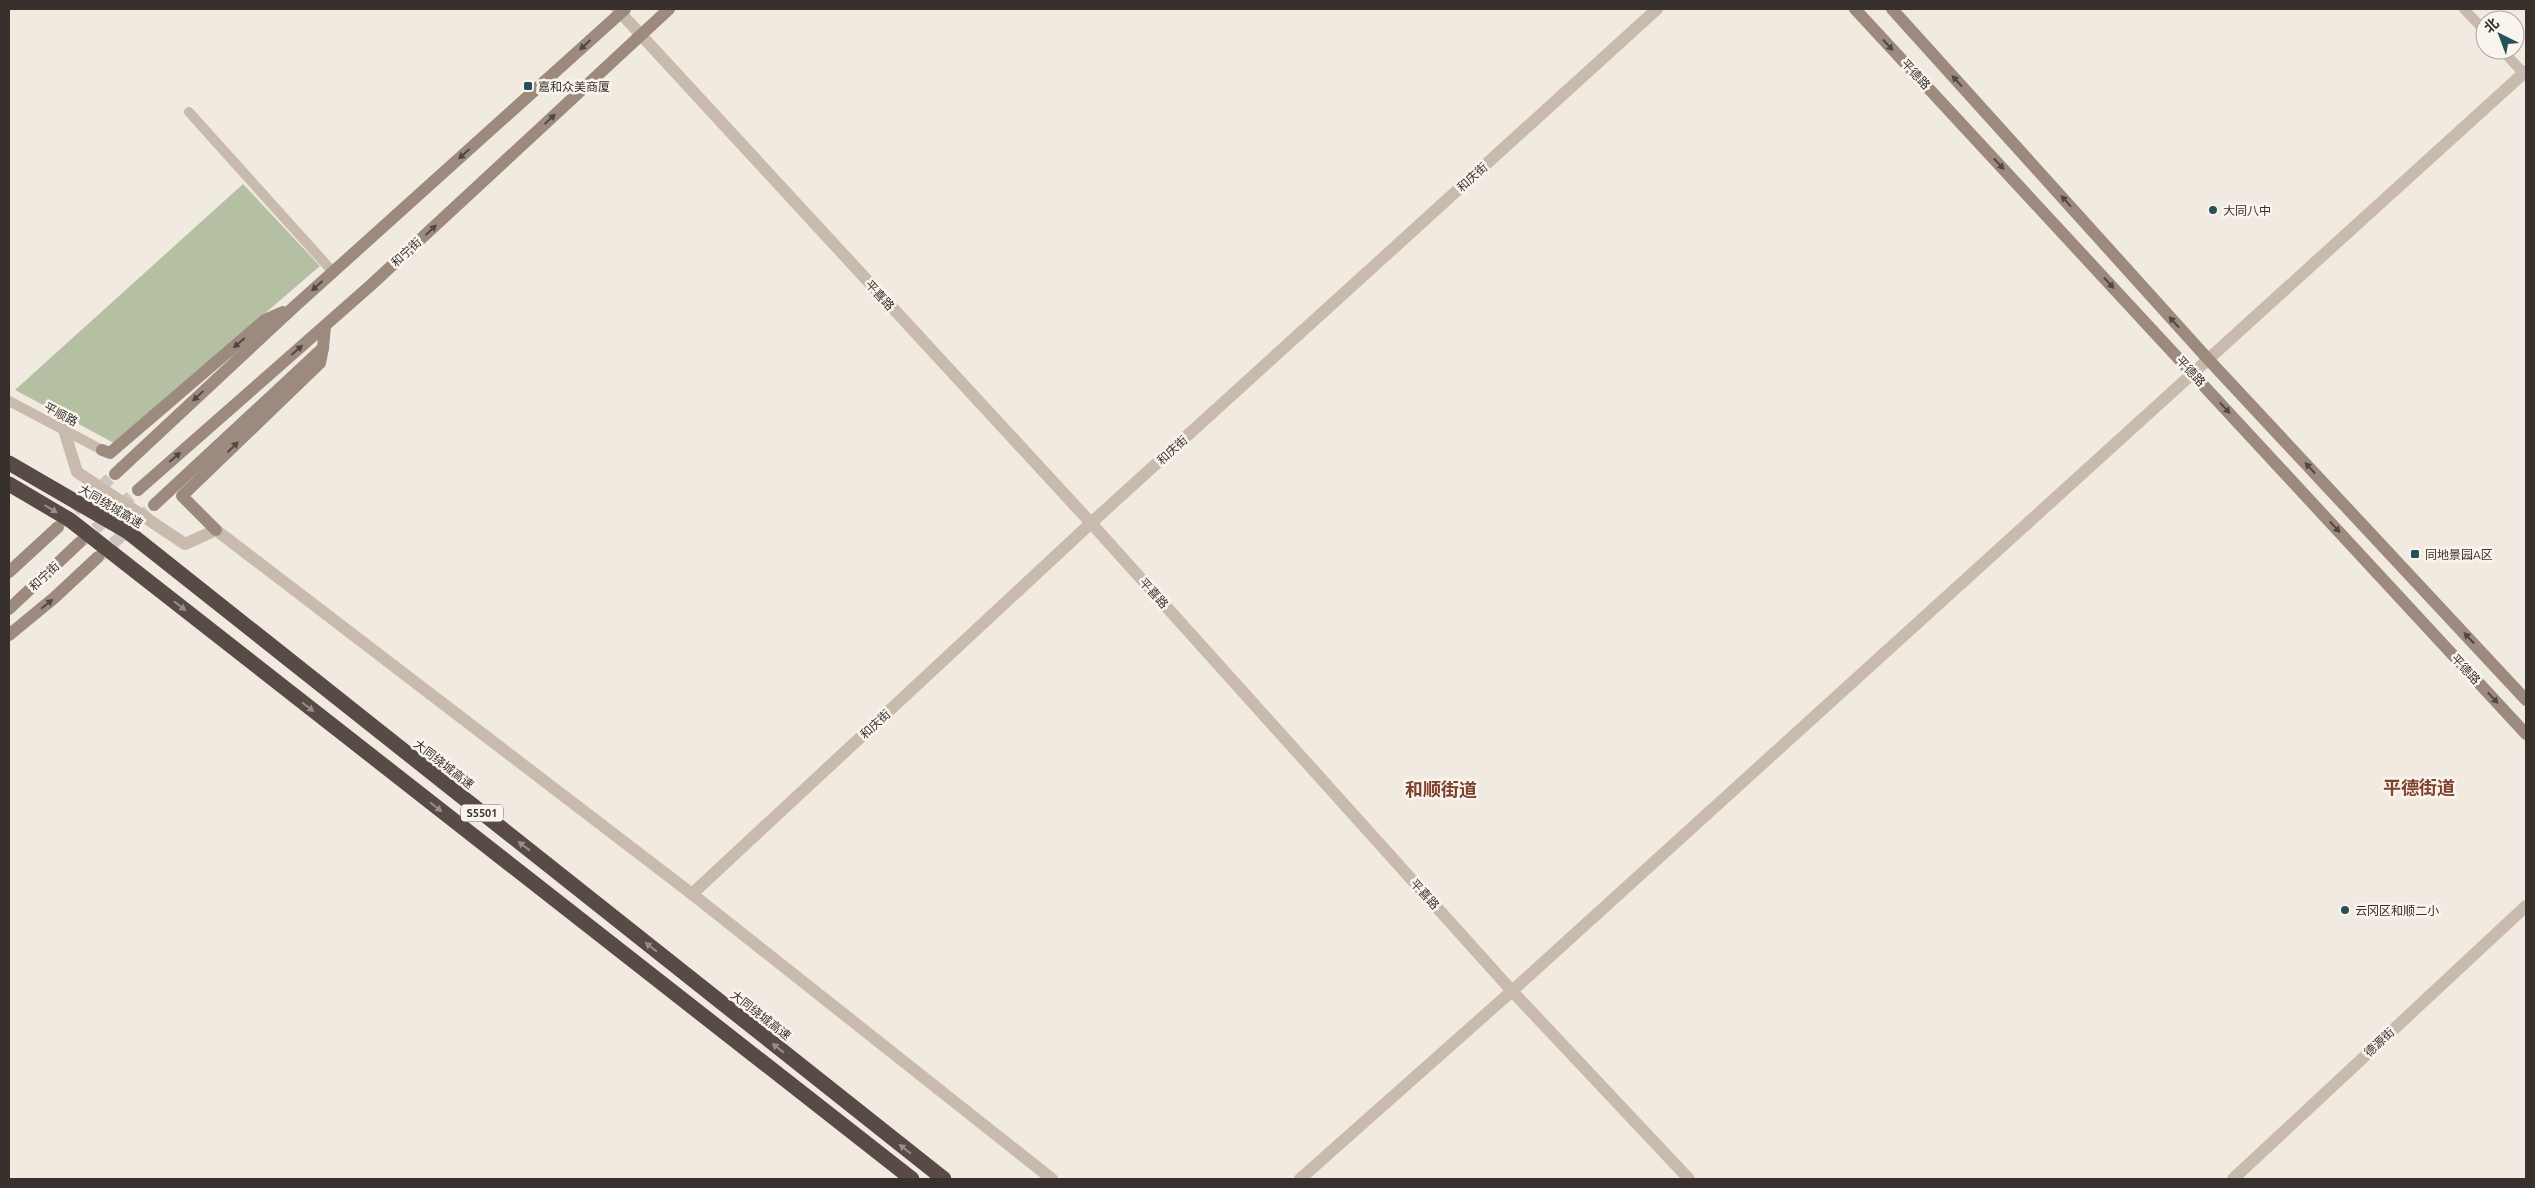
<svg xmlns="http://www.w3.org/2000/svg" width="2535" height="1188" font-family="Ubuntu,'Noto Sans SC',sans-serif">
<rect width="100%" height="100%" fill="#f1eae1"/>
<polygon fill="#b5bfa2" points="243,184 320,266 114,443 15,390"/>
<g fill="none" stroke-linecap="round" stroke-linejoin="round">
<g stroke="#ccc5bd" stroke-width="12" stroke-dasharray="12 6" stroke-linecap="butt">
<polyline points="61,523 115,474"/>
<polyline points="82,541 138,490"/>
<polyline points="100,556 154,505"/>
</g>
<g stroke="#c9baae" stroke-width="10">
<polyline points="2464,9 2485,31"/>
<polyline points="2502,50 2526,76"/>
<polyline points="189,112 333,272"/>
<polyline points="9,401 102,450"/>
</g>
<g stroke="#c9baae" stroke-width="12">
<polyline points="617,9 1091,523 1512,991 1689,1179"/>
<polyline points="64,430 77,472 185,544 216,530 692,894 1052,1179"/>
<polyline points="692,894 1091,523 1657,9"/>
<polyline points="1300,1179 1512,991 2526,71"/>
<polyline points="2233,1179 2526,906"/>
</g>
<g stroke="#9c8a7f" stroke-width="12">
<polyline points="1855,9 2526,734"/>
<polyline points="1892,9 2207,358 2526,700"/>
<polyline points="102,450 110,453 265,320 283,312"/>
<polyline points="115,474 294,307 625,9"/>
<polyline points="138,490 371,285 669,9"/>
<polyline points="154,505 323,348 325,326"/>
<polyline points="216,530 182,496 320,363 323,348"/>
<polyline points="9,572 58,527"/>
<polyline points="9,609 80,542"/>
<polyline points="9,635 54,598 98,557"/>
</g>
<g stroke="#584a44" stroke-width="15">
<polyline points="9,463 128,532 944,1179"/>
<polyline points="9,484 70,520 912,1179"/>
</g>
</g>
<defs><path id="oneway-solid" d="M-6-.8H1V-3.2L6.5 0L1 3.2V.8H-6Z" transform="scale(1.25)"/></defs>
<g fill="#514641">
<use href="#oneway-solid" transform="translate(585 45) rotate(138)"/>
<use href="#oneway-solid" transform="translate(1888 45) rotate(47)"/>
<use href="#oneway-solid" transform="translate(1957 81) rotate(-132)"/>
<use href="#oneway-solid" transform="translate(550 119) rotate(-43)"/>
<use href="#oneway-solid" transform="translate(464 154) rotate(138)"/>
<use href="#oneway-solid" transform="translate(1999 164) rotate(47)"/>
<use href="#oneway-solid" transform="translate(2066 201) rotate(-132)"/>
<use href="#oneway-solid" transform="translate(431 230) rotate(-43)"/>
<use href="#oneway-solid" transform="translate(2109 283) rotate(47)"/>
<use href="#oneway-solid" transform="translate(317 286) rotate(138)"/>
<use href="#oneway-solid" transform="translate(2174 322) rotate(-132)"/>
<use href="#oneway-solid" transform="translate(239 343) rotate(139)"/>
<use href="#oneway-solid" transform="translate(297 350) rotate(-41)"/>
<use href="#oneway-solid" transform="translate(198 396) rotate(137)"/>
<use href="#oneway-solid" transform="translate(2225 408) rotate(47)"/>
<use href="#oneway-solid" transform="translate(233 447) rotate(-44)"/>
<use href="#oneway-solid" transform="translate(175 457) rotate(-41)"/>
<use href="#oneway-solid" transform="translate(2310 468) rotate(-133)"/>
<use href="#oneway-solid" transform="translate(2335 527) rotate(47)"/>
<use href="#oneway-solid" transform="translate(47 604) rotate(-39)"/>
<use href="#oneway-solid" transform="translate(2469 638) rotate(-133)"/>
<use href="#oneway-solid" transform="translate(2493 698) rotate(47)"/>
</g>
<g fill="#988e88">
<use href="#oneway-solid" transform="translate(51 509) rotate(31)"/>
<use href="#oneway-solid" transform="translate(180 606) rotate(38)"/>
<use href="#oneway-solid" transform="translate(308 707) rotate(38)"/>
<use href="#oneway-solid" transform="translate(436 807) rotate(38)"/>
<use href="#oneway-solid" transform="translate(524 846) rotate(-142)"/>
<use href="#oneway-solid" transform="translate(651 947) rotate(-142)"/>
<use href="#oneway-solid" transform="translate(778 1048) rotate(-142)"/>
<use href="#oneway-solid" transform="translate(905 1149) rotate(-142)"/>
</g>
<g fill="#255256" stroke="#f9f4ed" stroke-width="2">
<rect x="523" y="81" width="10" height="10" rx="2.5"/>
<circle cx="2213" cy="210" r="5"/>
<rect x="2410" y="549" width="10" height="10" rx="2.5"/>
<circle cx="2345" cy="910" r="5"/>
</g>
<g text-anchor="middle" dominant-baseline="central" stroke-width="5" stroke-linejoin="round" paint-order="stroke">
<rect fill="#f9f4ed" stroke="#726b66" stroke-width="1" x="461" y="804.5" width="42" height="17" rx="4"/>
<g font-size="11" font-weight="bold" fill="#38302c">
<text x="482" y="813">S5501</text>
</g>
<g font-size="12" fill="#38302c" stroke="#f9f4ed">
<text transform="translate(1916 74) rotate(47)">平德路</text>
<text transform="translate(1472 177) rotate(-42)">和庆街</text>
<text transform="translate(406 252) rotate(-43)">和宁街</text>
<text transform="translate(880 295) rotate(47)">平喜路</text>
<text transform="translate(2191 371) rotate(47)">平德路</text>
<text transform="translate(61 414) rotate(28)">平顺路</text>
<text transform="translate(1172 450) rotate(-42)">和庆街</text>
<text transform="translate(111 506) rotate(31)">大同绕城高速</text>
<text transform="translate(44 576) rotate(-43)">和宁街</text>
<text transform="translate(1154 593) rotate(48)">平喜路</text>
<text transform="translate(2466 669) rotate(47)">平德路</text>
<text transform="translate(875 724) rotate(-43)">和庆街</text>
<text transform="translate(444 764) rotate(38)">大同绕城高速</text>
<text transform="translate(1425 894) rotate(48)">平喜路</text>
<text transform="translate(761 1015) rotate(38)">大同绕城高速</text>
<text transform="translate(2379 1042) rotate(-43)">德源街</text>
</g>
<g font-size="12" fill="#38302c" stroke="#f9f4ed" text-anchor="start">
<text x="538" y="86">嘉和众美商厦</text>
<text x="2223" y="210">大同八中</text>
<text x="2425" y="554">同地景园A区</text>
<text x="2355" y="910">云冈区和顺二小</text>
</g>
<g font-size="18" font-weight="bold" fill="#7f412c" stroke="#f9f4ed">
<text x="2419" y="787">平德街道</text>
<text x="1441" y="789">和顺街道</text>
</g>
</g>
<rect width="2535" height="1188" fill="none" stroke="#38302c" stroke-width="20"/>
<g transform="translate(2500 35) rotate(318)"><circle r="24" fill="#f9f4ed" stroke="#aca6a0"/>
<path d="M0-4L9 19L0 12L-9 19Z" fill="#255256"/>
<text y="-8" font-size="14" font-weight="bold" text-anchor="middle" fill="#38302c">北</text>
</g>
</svg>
